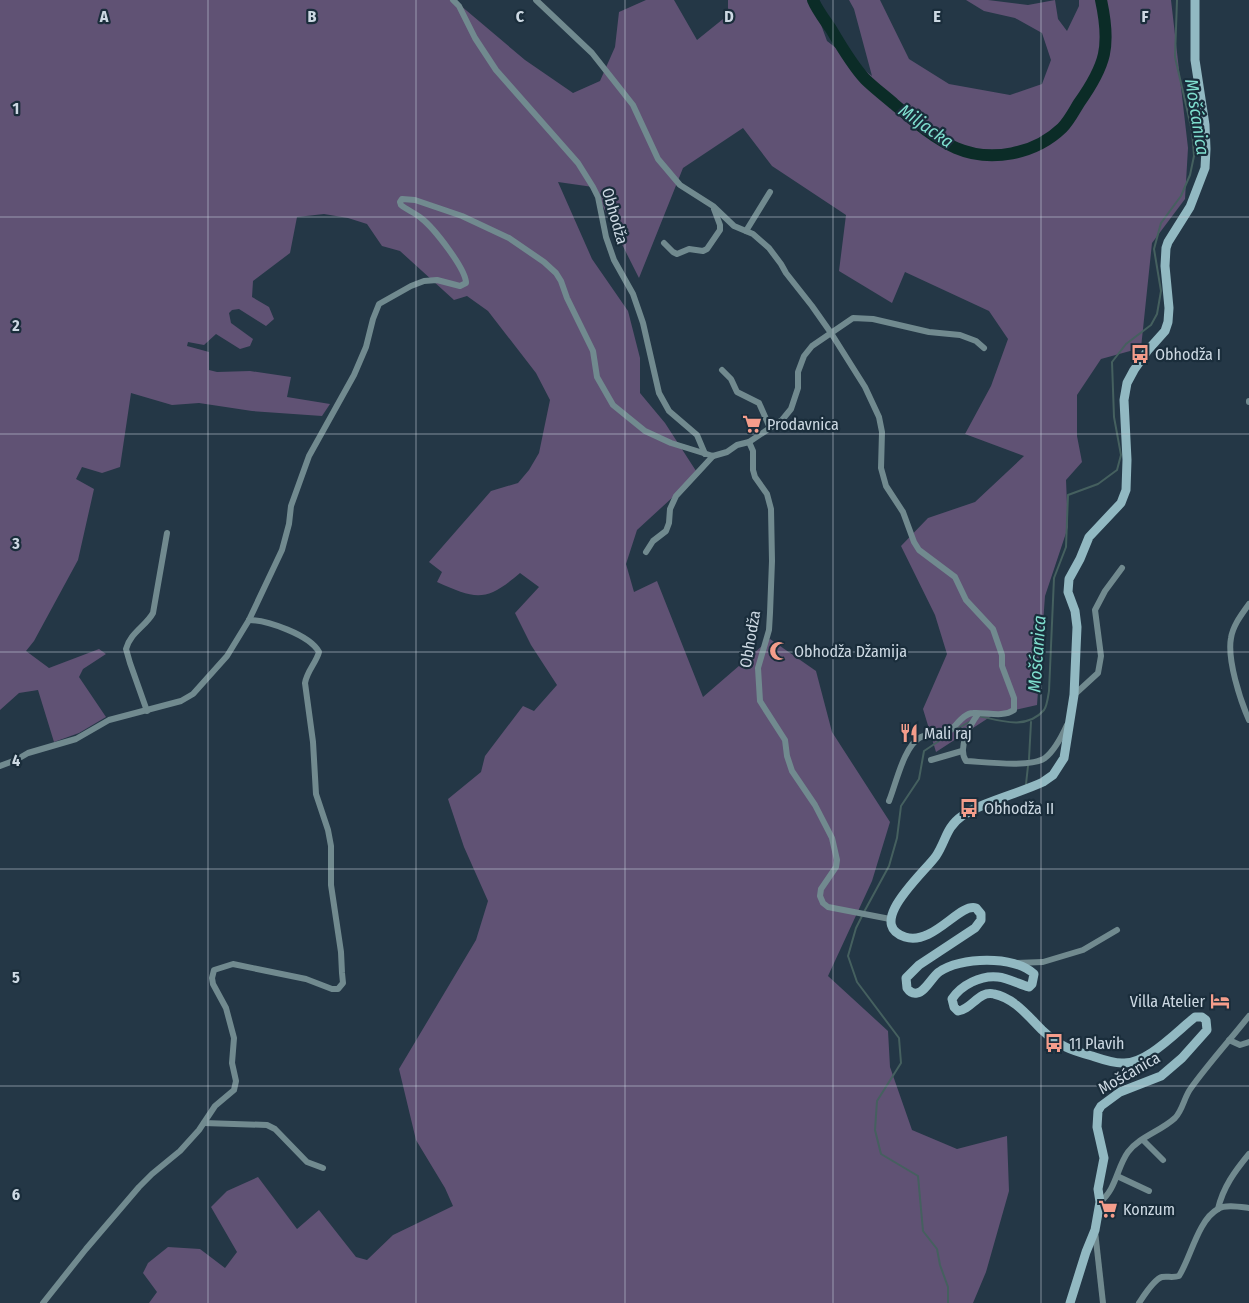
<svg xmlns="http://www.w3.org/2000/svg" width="1249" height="1303" font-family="'Fira Sans Condensed',sans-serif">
<rect width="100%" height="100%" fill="#243746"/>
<path fill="#605274" d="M0,0H454L525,60L573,93L600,81L615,47L619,12L646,0H674L697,40L728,15V0H812L827,41L872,76L854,9L849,0H880L909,59L949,84L1010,95L1042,84L1051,60L1042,33L1015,18L984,11L966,0H988L1028,5L1055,0L1058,19L1067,31L1079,6V0H1171L1188,148L1185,199L1152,243L1141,348L1101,359L1077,395V436L1082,462L1066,480L1068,527L1045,596L1037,705L993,715L936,752L923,709L947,654L935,615L901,546L928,518L975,502L1024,456L965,434L991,386L1008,339L989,311L905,272L892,303L839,271L846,215L772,166L743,128L683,168L639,278L593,187L558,182L592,259L628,311L640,358V393L665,423L698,474L637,530L626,564L634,592L657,581L703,697L770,639L816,671L832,732L890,822L872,881L828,976L888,1031L890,1067L912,1130L957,1149L1007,1136L1009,1191L986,1272L973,1303H149L157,1292L143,1273L148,1263L168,1247L200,1249L225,1268L237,1252L211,1207L227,1191L258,1177L297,1229L319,1210L356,1257L367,1260L393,1235L453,1206L445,1188L416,1140L399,1069L476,940L488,901L464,847L448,799L481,772L485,756L523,706L534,711L557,685L531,645L515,613L539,587L520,573C486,602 477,600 437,582L442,572L429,562L491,491L518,483L529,470L539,453L550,400L536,373L488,311L467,296L454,300L400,251L382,246L367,224L348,218L324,214L297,217L290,253L253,281L252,297L269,307L274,319L266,326L239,309L232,310L229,313L231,323L253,339L250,346L240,349L216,334L204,345L188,342L187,346L209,352V370L217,372L250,371L291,377L287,397L330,404L322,416L252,411L199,403L172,405L131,393L120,467L102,473L82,467L76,479L94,489L78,560L34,641L26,651L49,668L99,649L106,654L83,669L79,677L106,717L79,733L54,742L38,690L19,693L0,710Z"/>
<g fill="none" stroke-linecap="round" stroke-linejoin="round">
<g stroke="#45605f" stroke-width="2">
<path d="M979,716C1001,721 1027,730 1044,710C1047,706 1048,697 1049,691L1054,578L1066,547L1068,495L1098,484L1117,470L1121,455L1114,417L1112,362L1126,344L1151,325L1157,314L1161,291L1154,249L1161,223L1181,196L1190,175L1194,156L1192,131L1175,57L1177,0"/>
<polyline points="953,731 971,721"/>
<polyline points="1029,759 1031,722"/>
<polyline points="1026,784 1028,766"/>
<polyline points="864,912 889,866 897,838 901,806 919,779 924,751 945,737"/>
<polyline points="862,916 856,928 848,956 857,982 899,1038 901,1063 877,1101 875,1130 881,1154 918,1176 923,1231 937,1249 940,1265 948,1287 948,1303"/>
</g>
<path stroke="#0b2c27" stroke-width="12" d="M813,0C817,10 825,20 831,29C841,46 852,65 865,79C874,88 885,96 894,104C913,120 933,138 956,148C991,163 1035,154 1062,128C1069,121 1074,111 1079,103C1106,65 1111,46 1101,0"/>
<g stroke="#718a8f" stroke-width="6">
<polyline points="453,0 459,6 475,38 496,70 578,163 593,187 598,197 606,237 614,260 633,294 643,323 659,393 669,411 697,435 705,454"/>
<path d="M536,0L592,53L633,105L658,159L680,185L713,206L734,226L753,234L769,248L781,264L786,273L812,306L831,333L865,387L879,417L882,432L881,468L886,486L903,512L914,542L919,550L955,577L966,600L993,629L1002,655V666L1014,698V710C1002,718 987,712 973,713C963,713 955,728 947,733C939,739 929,733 921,737C904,745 896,784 889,801"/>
<polyline points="746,231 770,192"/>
<polyline points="664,243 673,252 677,254 689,249 703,251 707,249 720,230 720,225 714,209"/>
<polyline points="722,370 731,379 737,392 759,403 770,428"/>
<polyline points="1249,402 1249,401"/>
<polyline points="749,442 753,451 753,470 755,477 767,494 771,509 772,561 770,613 769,630 758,668 760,701 785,740 787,756 792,771 815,805 832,838 837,860 836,867 821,889 820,896 823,903 828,907 890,919"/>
<polyline points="646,552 653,541 666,531 669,523 670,509 676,496 713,456"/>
<path d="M1249,604C1242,614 1233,625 1231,638C1227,659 1240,700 1249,720"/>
<polyline points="1074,695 1098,673 1101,656 1095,610 1105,591 1122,568"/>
<path d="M147,711L130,663L126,649C130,633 146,626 153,613L167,533"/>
<path d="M978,714C970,725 957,748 966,761C985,762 1031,768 1045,758C1054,751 1062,736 1067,725"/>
<polyline points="931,760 962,751"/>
<path d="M0,766L16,760L28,753L76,739L109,720L181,701L193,694L227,656L249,620L274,567L282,550L289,524L291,506L309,456L354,375L366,347L373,319L379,304L411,286L424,281L437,280L460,286L466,283C466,269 434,228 421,218C415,213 407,210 401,205L400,202L402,199L415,200L462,216L509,238L544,262L556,273L561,281L567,298L593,351L597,377L613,405L645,431L671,443L713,456L727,452L737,445L749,442L782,420L791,409L798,388V372L804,356L812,346L853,318L873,319L929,332L960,335L976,341L984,348"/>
<polyline points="1016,963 1043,962 1083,950 1117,930"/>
<polyline points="1229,1040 1240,1045 1249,1042"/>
<polyline points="204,1123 267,1125 275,1129 307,1162 323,1168"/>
<polyline points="1143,1140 1163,1160"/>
<polyline points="1117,1176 1149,1191"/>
<path d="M1100,1202C1116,1190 1117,1167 1128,1152C1139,1137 1161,1131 1175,1118C1183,1110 1184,1097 1191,1088C1209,1063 1230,1040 1249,1016"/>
<path d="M1218,1209C1223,1187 1235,1171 1249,1154"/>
<polyline points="1095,1231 1103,1303"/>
<path d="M43,1303L86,1249L139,1187L152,1174L180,1151L199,1130L215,1106L234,1090L236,1081L232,1063L234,1038L226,1008L213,984L212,978L214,970L233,964L306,979L332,989H338L343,983L342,973L341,952L331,885V846L328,830L316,794L313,742L305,683C307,671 316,663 319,652C310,635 267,620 249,620"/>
<path d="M1139,1303C1143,1297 1154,1279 1162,1277C1167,1276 1173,1278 1179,1276C1191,1257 1198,1220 1218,1209C1225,1204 1241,1207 1249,1208"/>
</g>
<path stroke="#92b9c2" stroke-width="9" d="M1070,1303L1086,1252L1095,1230L1100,1202L1098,1189L1104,1158L1097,1127L1098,1111L1101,1106L1120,1092L1161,1076L1182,1058L1207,1030L1206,1020L1202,1017H1195C1176,1032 1146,1065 1122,1063C1112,1063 1101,1059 1092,1056C1070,1050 1059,1046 1042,1030C1028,1016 1014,998 994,994C979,990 971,1010 958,1011L954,1007L952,999C961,985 981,975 998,977C1008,978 1019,984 1029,987L1032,984L1034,974C1015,955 959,957 939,972C932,977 925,992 917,993C912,994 909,991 907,988L906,978L919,965L975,928L981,920V914L976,908C959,903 933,946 905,937C864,924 925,872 936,856C946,841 946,827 962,816C982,802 1020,793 1043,782L1053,775L1064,758L1074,695L1077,627L1075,611L1068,592L1069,579L1080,559L1089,537L1121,503L1126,490L1127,460L1124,400L1127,383L1134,370L1148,350L1165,331L1168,322L1169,308L1165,266L1166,248L1168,242L1190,207L1205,168L1206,149L1205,125L1195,60V0"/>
</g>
<path fill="none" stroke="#cdd9e3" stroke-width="1" stroke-opacity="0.55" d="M208,0V1303M416,0V1303M625,0V1303M833,0V1303M1041,0V1303M0,217H1249M0,434H1249M0,652H1249M0,869H1249M0,1086H1249"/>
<defs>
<g id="bus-bare" transform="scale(1.5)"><path d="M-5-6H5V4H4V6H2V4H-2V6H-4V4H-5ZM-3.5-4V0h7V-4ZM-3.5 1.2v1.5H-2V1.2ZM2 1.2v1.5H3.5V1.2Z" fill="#f49d8b" stroke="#1a2d3b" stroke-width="2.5" paint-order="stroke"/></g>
<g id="supermarket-bare" transform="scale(1.5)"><path d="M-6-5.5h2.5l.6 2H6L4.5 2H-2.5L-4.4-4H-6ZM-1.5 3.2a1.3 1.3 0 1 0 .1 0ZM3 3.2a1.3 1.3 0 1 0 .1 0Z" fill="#f49d8b" stroke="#1a2d3b" stroke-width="2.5" paint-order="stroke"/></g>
<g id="mosque-bare" transform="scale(1.5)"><path d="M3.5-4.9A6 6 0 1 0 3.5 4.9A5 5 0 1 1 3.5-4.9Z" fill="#f49d8b" stroke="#1a2d3b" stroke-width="2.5" paint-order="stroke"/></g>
<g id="restaurant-bare" transform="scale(1.5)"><path d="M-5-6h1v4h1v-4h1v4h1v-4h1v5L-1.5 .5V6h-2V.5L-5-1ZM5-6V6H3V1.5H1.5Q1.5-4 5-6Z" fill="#f49d8b" stroke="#1a2d3b" stroke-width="2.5" paint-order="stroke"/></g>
<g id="hotel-bare" transform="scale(1.5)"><path d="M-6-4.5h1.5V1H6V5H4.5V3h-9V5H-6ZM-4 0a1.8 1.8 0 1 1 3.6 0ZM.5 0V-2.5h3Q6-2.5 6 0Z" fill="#f49d8b" stroke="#1a2d3b" stroke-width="2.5" paint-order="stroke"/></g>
</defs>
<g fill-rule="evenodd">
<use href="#bus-bare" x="1140" y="354"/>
<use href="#supermarket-bare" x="752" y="424"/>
<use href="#mosque-bare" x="779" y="651"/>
<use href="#restaurant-bare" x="909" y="733"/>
<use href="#bus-bare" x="969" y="808"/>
<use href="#hotel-bare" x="1220" y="1001"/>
<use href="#bus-bare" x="1054" y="1043"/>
<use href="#supermarket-bare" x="1108" y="1209"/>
</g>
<g text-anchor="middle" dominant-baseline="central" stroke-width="4.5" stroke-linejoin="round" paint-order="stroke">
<g font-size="16" fill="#cdd9e3" stroke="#1a2d3b">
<text transform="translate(615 216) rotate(74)">Obhodža</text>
<text transform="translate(750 639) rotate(-80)">Obhodža</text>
<text transform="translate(1129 1073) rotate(-30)">Mošćanica</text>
</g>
<g font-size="16" fill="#cdd9e3" stroke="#1a2d3b" text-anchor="start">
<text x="1155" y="354">Obhodža I</text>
<text x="767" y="424">Prodavnica</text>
<text x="794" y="651">Obhodža Džamija</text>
<text x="924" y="733">Mali raj</text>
<text x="984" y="808">Obhodža II</text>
<text x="1205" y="1001" text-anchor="end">Villa Atelier</text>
<text x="1069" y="1043">11 Plavih</text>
<text x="1123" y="1209">Konzum</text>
</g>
<g font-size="18" font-style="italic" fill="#7fdfcf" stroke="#1a2d3b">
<text transform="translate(1197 117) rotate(81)">Mošćanica</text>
<text transform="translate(926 126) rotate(35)">Miljacka</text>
<text transform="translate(1037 654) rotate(-86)">Mošćanica</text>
</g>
</g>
<g font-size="16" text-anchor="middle" font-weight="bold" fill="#cdd9e3" stroke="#1a2d3b" stroke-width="4.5" stroke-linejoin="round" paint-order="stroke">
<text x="104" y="22">A</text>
<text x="312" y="22">B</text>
<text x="520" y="22">C</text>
<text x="729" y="22">D</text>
<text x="937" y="22">E</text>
<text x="1145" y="22">F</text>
<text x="16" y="114">1</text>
<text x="16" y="331">2</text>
<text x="16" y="549">3</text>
<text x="16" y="766">4</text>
<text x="16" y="983">5</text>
<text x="16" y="1200">6</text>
</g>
</svg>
